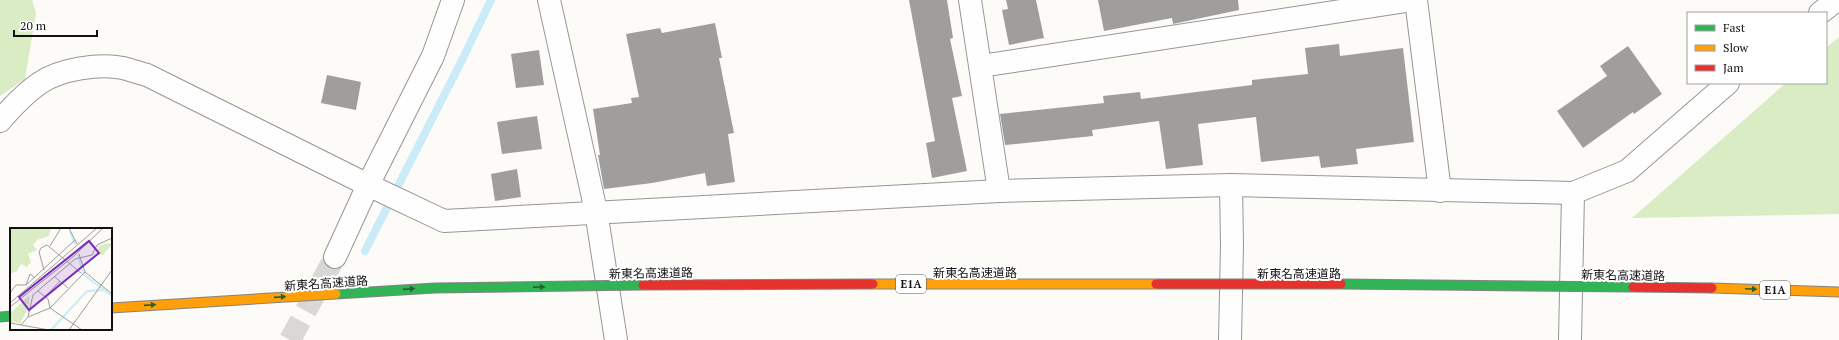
<svg xmlns="http://www.w3.org/2000/svg" width="1839" height="340" font-family="'PT Serif','Noto Sans JP',serif">
<rect width="100%" height="100%" fill="#fcfbf7"/>
<g fill="#daecc3">
<polygon points="0,0 32,0 36,13 25,79 0,96"/>
<polygon points="1839,37 1839,214 1632,218 1786,83 1826,83 1826,48"/>
</g>
<g fill="none" stroke-linecap="round" stroke-linejoin="round">
<polyline stroke="#caecf9" stroke-width="8" points="365,251 464,56 491,0"/>
</g>
<g fill="#a09e9c">
<polygon points="909,0 947,0 953,38 950,39 962,96 952,98 967,171 932,178 926,143 935,141"/>
<polygon points="1006,0 1036,0 1044,38 1009,45 1002,10 1008,9"/>
<polygon points="1098,0 1238,0 1239,10 1173,24 1172,18 1104,31"/>
<polygon points="715,23 722,58 719,58 734,133 728,134 735,182 707,186 705,173 652,183 604,189 598,155 600,155 593,109 632,103 631,98 639,97 626,34 660,28 662,33"/>
<polygon points="1339,44 1340,56 1403,48 1414,142 1356,149 1358,164 1321,168 1319,156 1261,162 1256,117 1198,124 1203,165 1166,169 1159,121 1092,130 1093,136 1005,145 1000,114 1104,103 1103,96 1140,92 1141,99 1252,85 1252,80 1308,74 1305,48"/>
<polygon points="1628,46 1662,94 1634,114 1633,112 1583,148 1557,111 1607,76 1600,66"/>
<polygon points="539,50 544,85 516,88 511,54"/>
<polygon points="327,75 361,82 356,110 321,103"/>
<polygon points="537,116 542,149 502,154 497,122"/>
<polygon points="517,169 521,197 495,201 491,174"/>
</g>
<g fill="none" stroke-linecap="round" stroke-linejoin="round">
<polyline stroke="#d9d8d4" stroke-width="22" stroke-dasharray="22 11" stroke-linecap="butt" points="290,340 335,257"/>
<g stroke="#979695" stroke-width="24">
<g id="street">
<polyline points="549,0 596,211 616,340"/>
<polyline points="970,0 999,191"/>
<polyline points="1416,0 1440,191"/>
<polyline points="1820,13 1837,0"/>
<polyline points="981,66 1413,0"/>
<path d="M0,121C12,107 25,93 40,83C60,69 100,63 123,68C131,70 139,73 147,75L368,185L444,221L999,191L1231,185L1573,193"/>
<polyline points="335,257 368,185 433,56 453,0"/>
<polyline points="1230,340 1232,245 1231,185"/>
<polyline points="1570,340 1573,193 1627,171 1728,83"/>
</g>
</g>
<g stroke="#848482" stroke-width="11">
<polyline id="fast" points="0,317 11,316"/>
</g>
<g stroke="#848482" stroke-width="11">
<polyline id="slow" points="1712,288 1839,292"/>
</g>
<use href="#street" stroke="#fffefe" stroke-width="22"/>
<use href="#fast" stroke="#30b455" stroke-width="9"/>
<use href="#slow" stroke="#ff9f0a" stroke-width="9"/>
<g stroke="#848482" stroke-width="11" stroke-linecap="butt">
<g id="fast-bridge">
<polyline points="1341,284 1633,287"/>
<polyline points="336,294 435,288 643,285"/>
</g>
</g>
<g stroke="#848482" stroke-width="11" stroke-linecap="butt">
<g id="slow-bridge">
<polyline points="873,284 1156,284"/>
<polyline points="111,308 336,294"/>
</g>
</g>
<g stroke="#848482" stroke-width="11" stroke-linecap="butt">
<g id="jam-bridge">
<polyline points="1156,284 1341,284"/>
<polyline points="643,285 873,284"/>
<polyline points="1633,287 1712,288"/>
</g>
</g>
<use href="#fast-bridge" stroke="#30b455" stroke-width="9"/>
<use href="#slow-bridge" stroke="#ff9f0a" stroke-width="9"/>
<use href="#jam-bridge" stroke="#e5322d" stroke-width="9"/>
</g>
<defs><path id="oneway-solid" d="M-6-.8H1V-3.2L6.5 0L1 3.2V.8H-6Z"/></defs>
<g fill="#206233">
<use href="#oneway-solid" transform="translate(539 287) rotate(-1)"/>
<use href="#oneway-solid" transform="translate(409 289) rotate(-4)"/>
<use href="#oneway-solid" transform="translate(1751 289) rotate(2)"/>
<use href="#oneway-solid" transform="translate(280 297) rotate(-4)"/>
<use href="#oneway-solid" transform="translate(150 305) rotate(-4)"/>
</g>
<g text-anchor="middle" dominant-baseline="central" stroke-width="4" stroke-linejoin="round" paint-order="stroke">
<g fill="#fff" stroke="#585858" stroke-width="1">
<rect x="896" y="275" width="30" height="18" rx="3"/>
<rect x="1760" y="281" width="30" height="18" rx="3"/>
</g>
<g font-size="11" font-weight="bold" fill="#111">
<text x="911" y="284">E1A</text>
<text x="1775" y="290">E1A</text>
</g>
<g font-size="12" fill="#111" stroke="#fff">
<text x="975" y="272">新東名高速道路</text>
<text transform="translate(651 273) rotate(-1)">新東名高速道路</text>
<text x="1299" y="273">新東名高速道路</text>
<text transform="translate(1623 275) rotate(1)">新東名高速道路</text>
<text transform="translate(326 283) rotate(-4)">新東名高速道路</text>
</g>
</g>
<g transform="translate(10 228)">
<rect width="102" height="102" fill="#fcfbf7"/>
<path d="M0,0H41L39,8L27,12L23,17L27,22L18,26L21,34L17,39L11,36L6,44L0,45ZM99,15L102,16L93,27L87,26L88,18ZM20,67L18,81L10,95L0,94V85Z" fill="#daecc3"/>
<path fill="none" stroke="#caecf9" stroke-width="2" d="M60,4L65,16M68,27L73,46L102,68M41,102L77,63L94,62"/>
<path fill="none" stroke="#9e9d9b" stroke-width="1" d="M59,0L67,16M40,18L51,0M69,26L75,44L102,66M34,42L29,24L31,20L37,17L71,45M45,49L58,60M16,57L20,46L25,50M28,63L38,71L40,80L72,102M0,65L6,57H16L65,12M23,67L65,31L82,27L87,17L102,10M35,69L50,53M0,75L87,0M0,79L64,28L93,0M18,89L23,67M0,95L39,102M11,97L18,89L40,80L75,44M59,102L102,42"/>
<path fill="#7b2cbf" fill-opacity="0.15" stroke="#7b2cbf" stroke-width="2" d="M79,13L89,25L19,82L9,69Z"/>
<rect width="102" height="102" fill="none" stroke="#111" stroke-width="2"/>
</g>
<rect x="1687" y="12" width="140" height="72" fill="#ffffff" stroke="#a0a0a0"/>
<rect x="1695" y="25" width="20" height="6" fill="#30b455" stroke="#a0a0a0"/>
<text x="1723" y="32" font-size="12" fill="#111111">Fast</text>
<rect x="1695" y="45" width="20" height="6" fill="#ff9f0a" stroke="#a0a0a0"/>
<text x="1723" y="52" font-size="12" fill="#111111">Slow</text>
<rect x="1695" y="65" width="20" height="6" fill="#e5322d" stroke="#a0a0a0"/>
<text x="1723" y="72" font-size="12" fill="#111111">Jam</text>
<path d="M14 30v6h83v-6" fill="none" stroke="#111111" stroke-width="2"/>
<text x="20" y="30" font-size="12" fill="#111111" stroke="#ffffff" stroke-width="3" paint-order="stroke">20 m</text>
</svg>
